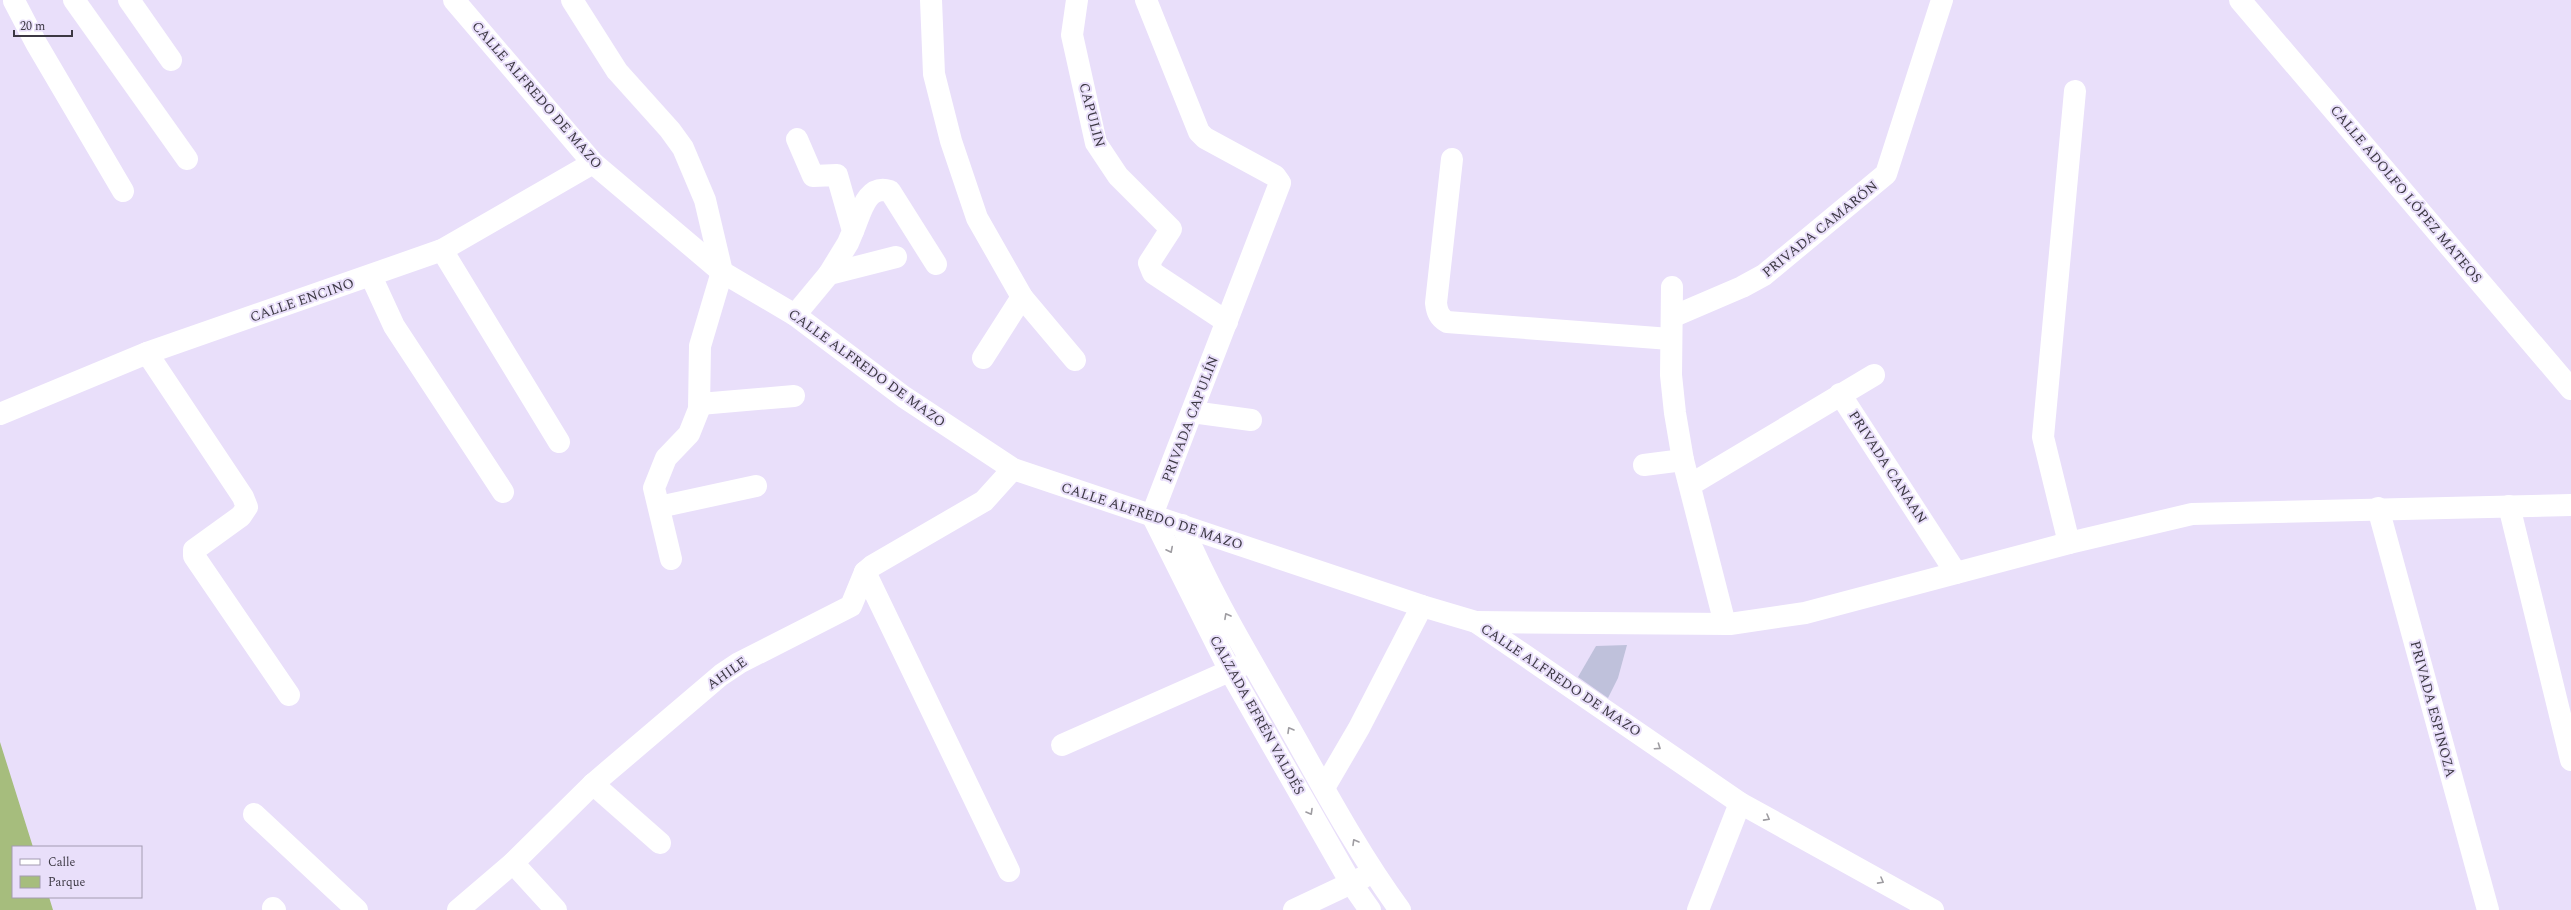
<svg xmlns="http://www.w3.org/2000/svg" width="2571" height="910" font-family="Spectral,serif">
<rect width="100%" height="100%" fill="#e9dffa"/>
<polygon fill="#a6bd7d" points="0,742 33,847 13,847 13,897 49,897 53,910 0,910"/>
<polygon fill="#bfc1db" points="1627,645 1618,678 1608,698 1578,677 1596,646"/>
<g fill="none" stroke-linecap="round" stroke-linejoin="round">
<g stroke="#fff" stroke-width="22">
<polyline points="74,0 187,159"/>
<polyline points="129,0 171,60"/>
<polyline points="454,0 593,163 722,272 795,315 904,397 1013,469 1422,606 1476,622 1740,803 1933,910"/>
<polyline points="572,0 617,71 670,130 683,148 705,200 722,272 700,346 699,409 689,434 666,458 654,488 671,559"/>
<polyline points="931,0 934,74 951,141 977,218 1022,297 1075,360"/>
<polyline points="1077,0 1072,35 1096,143 1118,176 1171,229 1149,263 1153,273 1227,322"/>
<polyline points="1146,0 1199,132 1205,138 1275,176 1280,183 1152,515"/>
<polyline points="2240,0 2571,389"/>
<polyline points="14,1 36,43 123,191"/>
<polyline points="797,139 813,176 837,175 853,231 848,243 829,274"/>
<path d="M1452,159L1436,303C1437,312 1439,317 1447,322L1670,339"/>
<path d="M853,231C861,213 866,184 890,191L936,264"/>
<polyline points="442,250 559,442"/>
<polyline points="371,276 394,326 503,492"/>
<polyline points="1672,287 1671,375 1675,413 1683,460 1725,624"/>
<polyline points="795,315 829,274 896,257"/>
<polyline points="1672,317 1742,287 1764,275 1886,174 1942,0"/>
<polyline points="147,353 243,497 247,507 241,516 194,550 194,556 289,695"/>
<polyline points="983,358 1022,297"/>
<polyline points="1840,394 1956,573"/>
<polyline points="700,404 794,396"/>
<polyline points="1192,412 1251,420"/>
<polyline points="0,414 147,353 442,250 593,163"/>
<polyline points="1644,465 1683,460"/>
<polyline points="1690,485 1874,375"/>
<polyline points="2509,506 2571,760"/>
<polyline points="659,507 756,486"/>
<polyline points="2378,508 2488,910"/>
<polyline points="1152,515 1230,671 1351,883 1370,910"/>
<path d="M1182,525C1210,593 1248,655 1284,718C1321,783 1356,850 1400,910"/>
<polyline points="2069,543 2043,437 2075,91"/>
<polyline points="865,572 1009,871"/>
<polyline points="1476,622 1730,624 1805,613 2069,543 2192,514 2571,505"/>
<polyline points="1062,745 1243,665"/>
<polyline points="593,784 660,843"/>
<polyline points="1324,788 1359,728 1422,606"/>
<polyline points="254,814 357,910"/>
<polyline points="513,863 556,910"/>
<polyline points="273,908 275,910"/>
<polyline points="458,910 513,863 593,784 721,675 739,663 851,606 865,572 872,566 984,501 1013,469"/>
<polyline points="1294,910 1364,877"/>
<polyline points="1698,910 1740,803"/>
</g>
</g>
<defs><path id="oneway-chevron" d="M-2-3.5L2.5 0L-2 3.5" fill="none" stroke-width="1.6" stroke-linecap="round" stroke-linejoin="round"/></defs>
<g stroke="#9e9ca1">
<use href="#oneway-chevron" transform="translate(1170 550) rotate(63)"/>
<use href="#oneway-chevron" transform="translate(1227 616) rotate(-119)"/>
<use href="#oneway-chevron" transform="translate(1290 730) rotate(-120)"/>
<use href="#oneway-chevron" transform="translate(1658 747) rotate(34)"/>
<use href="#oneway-chevron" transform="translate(1310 812) rotate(60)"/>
<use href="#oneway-chevron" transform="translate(1767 818) rotate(29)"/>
<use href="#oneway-chevron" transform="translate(1355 842) rotate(-120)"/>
<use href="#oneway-chevron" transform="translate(1881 881) rotate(29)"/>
</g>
<g text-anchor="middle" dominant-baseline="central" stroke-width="4" stroke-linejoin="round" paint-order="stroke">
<g font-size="14" fill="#3c3843" stroke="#e9dffa">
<text transform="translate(537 95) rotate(49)">CALLE ALFREDO DE MAZO</text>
<text transform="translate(1092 115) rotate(75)">CAPULIN</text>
<text transform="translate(2406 194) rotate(50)">CALLE ADOLFO LÓPEZ MATEOS</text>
<text transform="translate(1820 229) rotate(-39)">PRIVADA CAMARÓN</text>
<text transform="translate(302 300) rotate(-19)">CALLE ENCINO</text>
<text transform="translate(867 368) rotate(36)">CALLE ALFREDO DE MAZO</text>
<text transform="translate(1190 419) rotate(-69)">PRIVADA CAPULÍN</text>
<text transform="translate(1888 467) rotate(57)">PRIVADA CANAAN</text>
<text transform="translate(1152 516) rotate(18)">CALLE ALFREDO DE MAZO</text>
<text transform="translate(727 673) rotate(-35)">AHILE</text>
<text transform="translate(1561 680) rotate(34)">CALLE ALFREDO DE MAZO</text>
<text transform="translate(2433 709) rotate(75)">PRIVADA ESPINOZA</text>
<text transform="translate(1257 715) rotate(61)">CALZADA EFRÉN VALDÉS</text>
</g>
</g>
<rect x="12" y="846" width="130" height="52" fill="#e9dffa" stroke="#a49cb1"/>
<rect x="20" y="859" width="20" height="6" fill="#ffffff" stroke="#a49cb1"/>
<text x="48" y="866" font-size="12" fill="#3c3843">Calle</text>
<rect x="20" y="876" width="20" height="12" fill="#a6bd7d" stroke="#a49cb1"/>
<text x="48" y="886" font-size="12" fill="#3c3843">Parque</text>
<path d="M14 30v6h58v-6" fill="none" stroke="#3c3843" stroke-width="2"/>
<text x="20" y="30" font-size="12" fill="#3c3843" stroke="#e9dffa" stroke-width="3" paint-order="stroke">20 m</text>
</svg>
